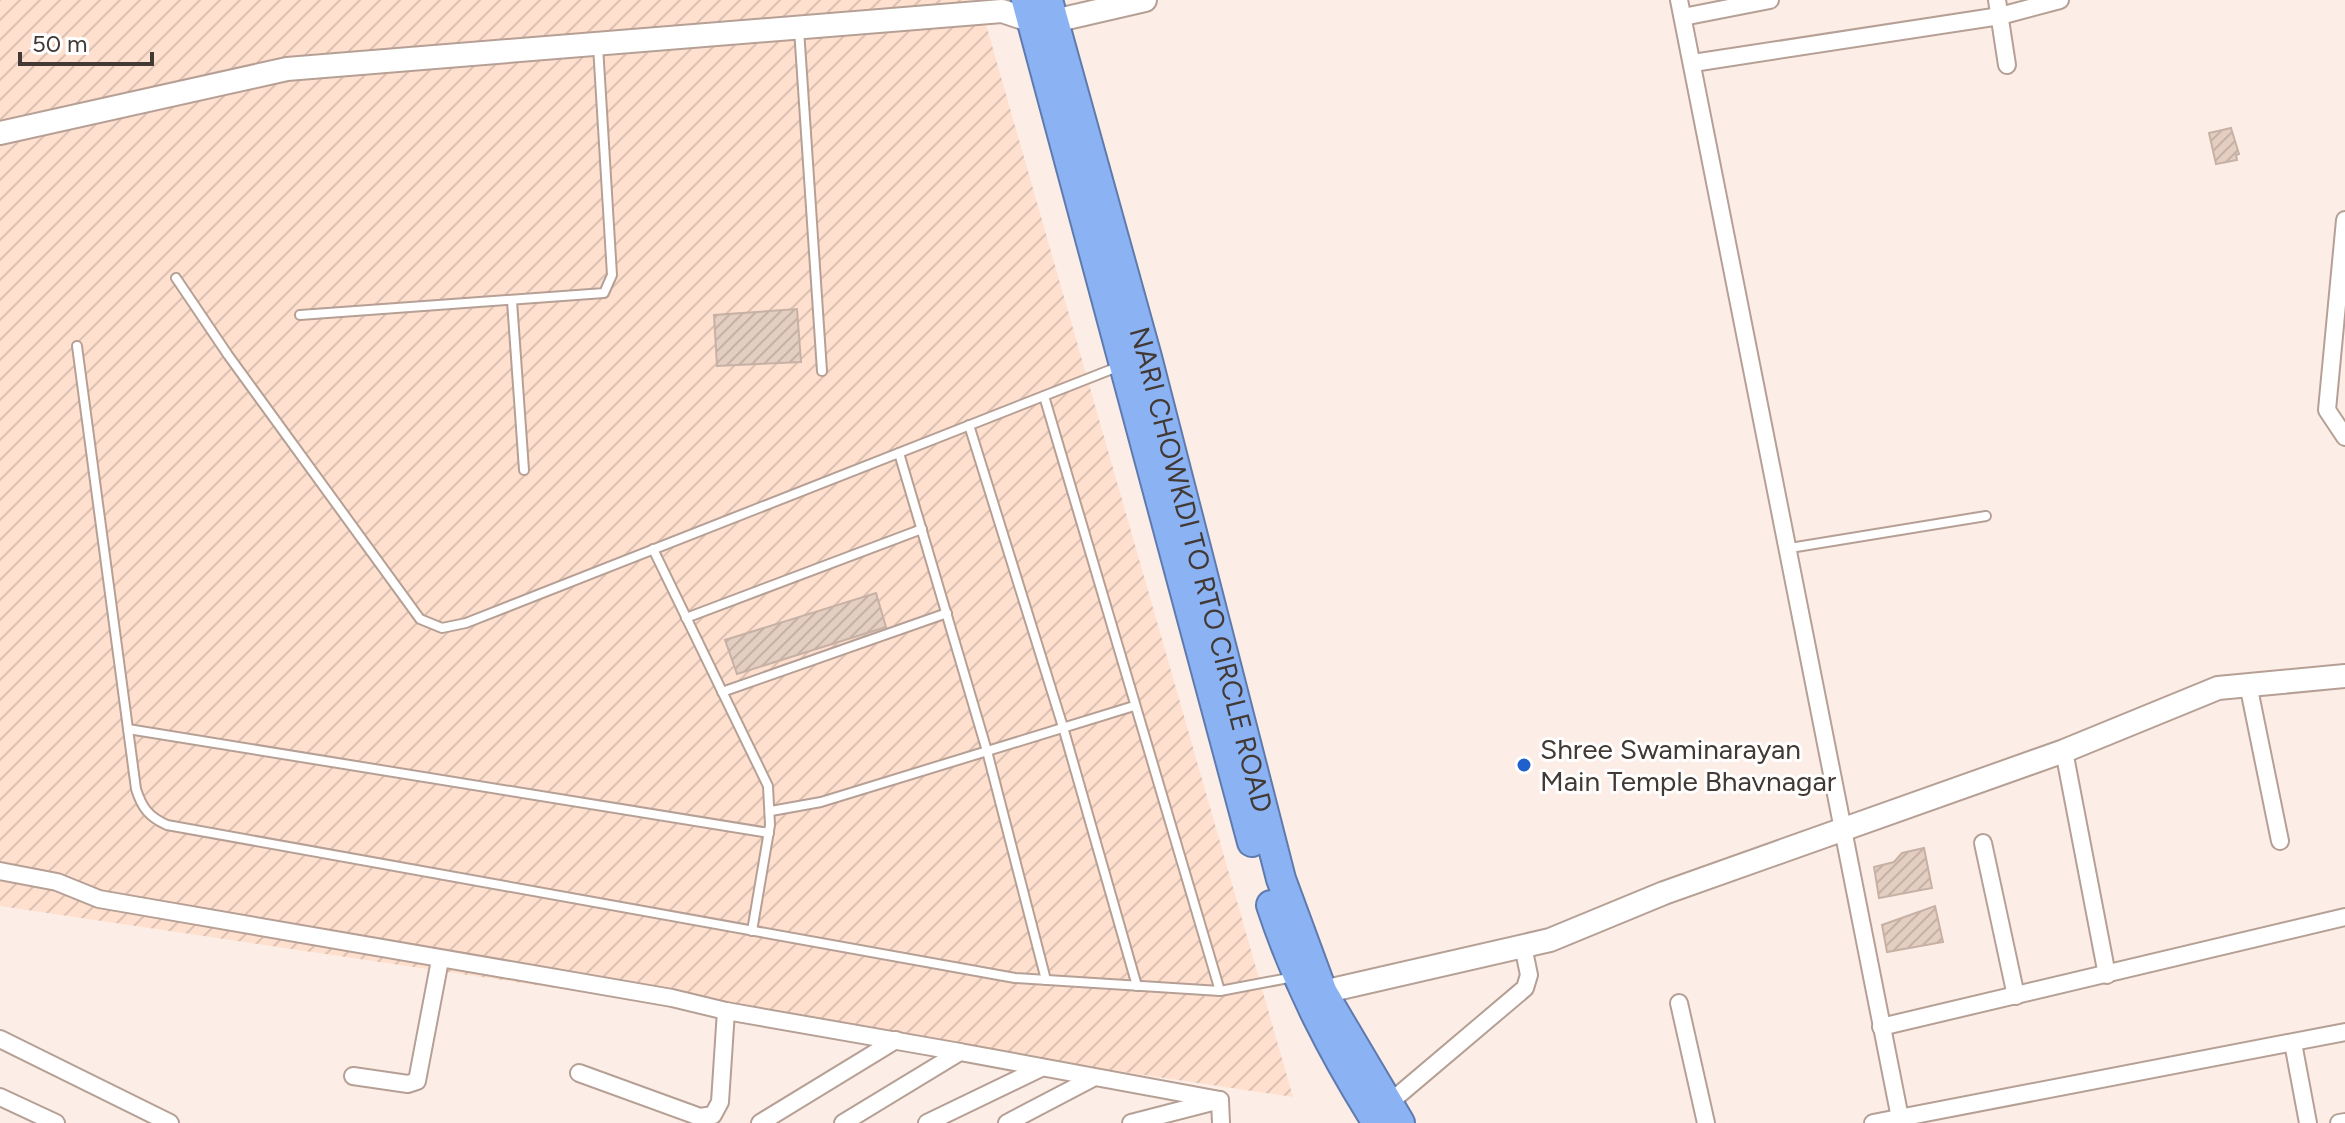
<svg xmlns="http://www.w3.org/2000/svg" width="2345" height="1123" font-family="Figtree,sans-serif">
<defs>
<pattern id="industrial-furrows" width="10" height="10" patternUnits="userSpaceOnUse" patternTransform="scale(2)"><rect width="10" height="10" fill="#ffe0cf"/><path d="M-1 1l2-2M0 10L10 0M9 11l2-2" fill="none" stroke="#dcc1b2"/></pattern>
<pattern id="building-hatch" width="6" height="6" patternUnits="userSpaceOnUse" patternTransform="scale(2)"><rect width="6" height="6" fill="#e4cdc1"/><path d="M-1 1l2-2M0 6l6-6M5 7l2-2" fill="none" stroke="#c5b1a6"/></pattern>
</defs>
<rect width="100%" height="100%" fill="#fceee6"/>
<polygon fill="url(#industrial-furrows)" points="0,0 979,0 1293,1097 0,906"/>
<g fill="url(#building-hatch)" stroke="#c7b1a5" stroke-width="2">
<polygon points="2231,128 2239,154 2236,155 2237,160 2216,164 2209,133"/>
<polygon points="797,309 801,362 717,366 714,315"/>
<polygon points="876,593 886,627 737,674 725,640"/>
<polygon points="1924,848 1932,888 1879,898 1874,867 1894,862 1902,853"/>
<polygon points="1935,906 1943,942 1887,952 1882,925"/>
</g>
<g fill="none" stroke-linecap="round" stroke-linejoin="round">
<g stroke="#b6a095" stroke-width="12">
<g id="service">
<polyline points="799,29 822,371"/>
<polyline points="176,278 228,355 420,619 442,628 466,623 1120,366"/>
<polyline points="512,301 524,470"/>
<polyline points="300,315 604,293 612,275 598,46"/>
<path d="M77,346L136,789C142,808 149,817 167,825L1015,978L1220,991L1294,977"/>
<polyline points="1044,396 1220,991"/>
<polyline points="969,425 1063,727 1137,986"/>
<polyline points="899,453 987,751 1046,980"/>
<polyline points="1790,548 1986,516"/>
<polyline points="653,549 768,786 770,825 752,931"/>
<polyline points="686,618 922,529"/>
<polyline points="722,692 947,613"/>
<polyline points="128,729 769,833"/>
<polyline points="771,811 821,802 1134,706"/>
</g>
</g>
<g stroke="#b6a095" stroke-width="20">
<g id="minor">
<polyline points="1679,0 1901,1123"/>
<polyline points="1997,0 2007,65"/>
<polyline points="1683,17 1770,0"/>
<polyline points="1693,63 2000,16 2060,0"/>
<polyline points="2345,220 2327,410 2345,437"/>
<polyline points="2248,684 2280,841"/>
<polyline points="2064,751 2107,975"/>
<polyline points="1983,843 2016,996"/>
<polyline points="0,871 57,882 99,899 672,998 726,1011 960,1052"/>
<polyline points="1679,1003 1706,1123"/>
<polyline points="1881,1027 2345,917"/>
<polyline points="0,1039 170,1123"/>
<polyline points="2293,1043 2308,1123"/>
<polyline points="579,1073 700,1117 713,1115 720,1102 726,1011"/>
<polyline points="353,1076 408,1084 417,1081 440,960"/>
<polyline points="0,1097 56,1123"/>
<polyline points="1388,1104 1525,988 1529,975 1523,946"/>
<polyline points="760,1123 896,1040"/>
<polyline points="843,1123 960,1052 1220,1100"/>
<polyline points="927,1123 1041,1068"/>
<polyline points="1007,1123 1093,1078"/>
<polyline points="1131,1123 1220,1100 1221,1123"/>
<polyline points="1873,1123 2345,1032"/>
<polyline points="2339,1123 2345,1122"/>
</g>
</g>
<g stroke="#b6a095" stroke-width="26">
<g id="tertiary">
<polyline points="0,133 287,69 1002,11 1032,21 1054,21 1145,0"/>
<polyline points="1310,995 1550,940 1664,893 2064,751 2218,688 2345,676"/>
</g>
</g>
<g stroke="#5f7bae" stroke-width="32">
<g id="trunk">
<polyline points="1026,0 1252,842"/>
<path id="s1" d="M1048,0L1147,357L1281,879L1323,993L1400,1123"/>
<path d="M1271,905C1297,984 1333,1053 1377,1123"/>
</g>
</g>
<use href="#service" stroke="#fff" stroke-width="8"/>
<use href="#minor" stroke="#fff" stroke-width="16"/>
<use href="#tertiary" stroke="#fff" stroke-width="22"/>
<use href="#trunk" stroke="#8bb2f3" stroke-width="28"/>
</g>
<circle fill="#1f60cc" stroke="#fff" stroke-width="3" cx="1524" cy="765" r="8"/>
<g text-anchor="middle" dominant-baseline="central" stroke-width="6" stroke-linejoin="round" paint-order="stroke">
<g font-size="28" fill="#423934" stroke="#fff">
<text stroke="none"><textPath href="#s1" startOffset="590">NARI CHOWKDI TO RTO CIRCLE ROAD</textPath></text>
</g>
<g font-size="28" fill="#423934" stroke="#fff" text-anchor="start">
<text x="1540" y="749">Shree Swaminarayan<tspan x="1540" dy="32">Main Temple Bhavnagar</tspan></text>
</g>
</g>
<path d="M20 52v12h132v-12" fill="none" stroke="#423934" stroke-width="4"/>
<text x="32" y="52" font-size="24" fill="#423934" stroke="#ffffff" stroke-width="6" paint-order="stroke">50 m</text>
</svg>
